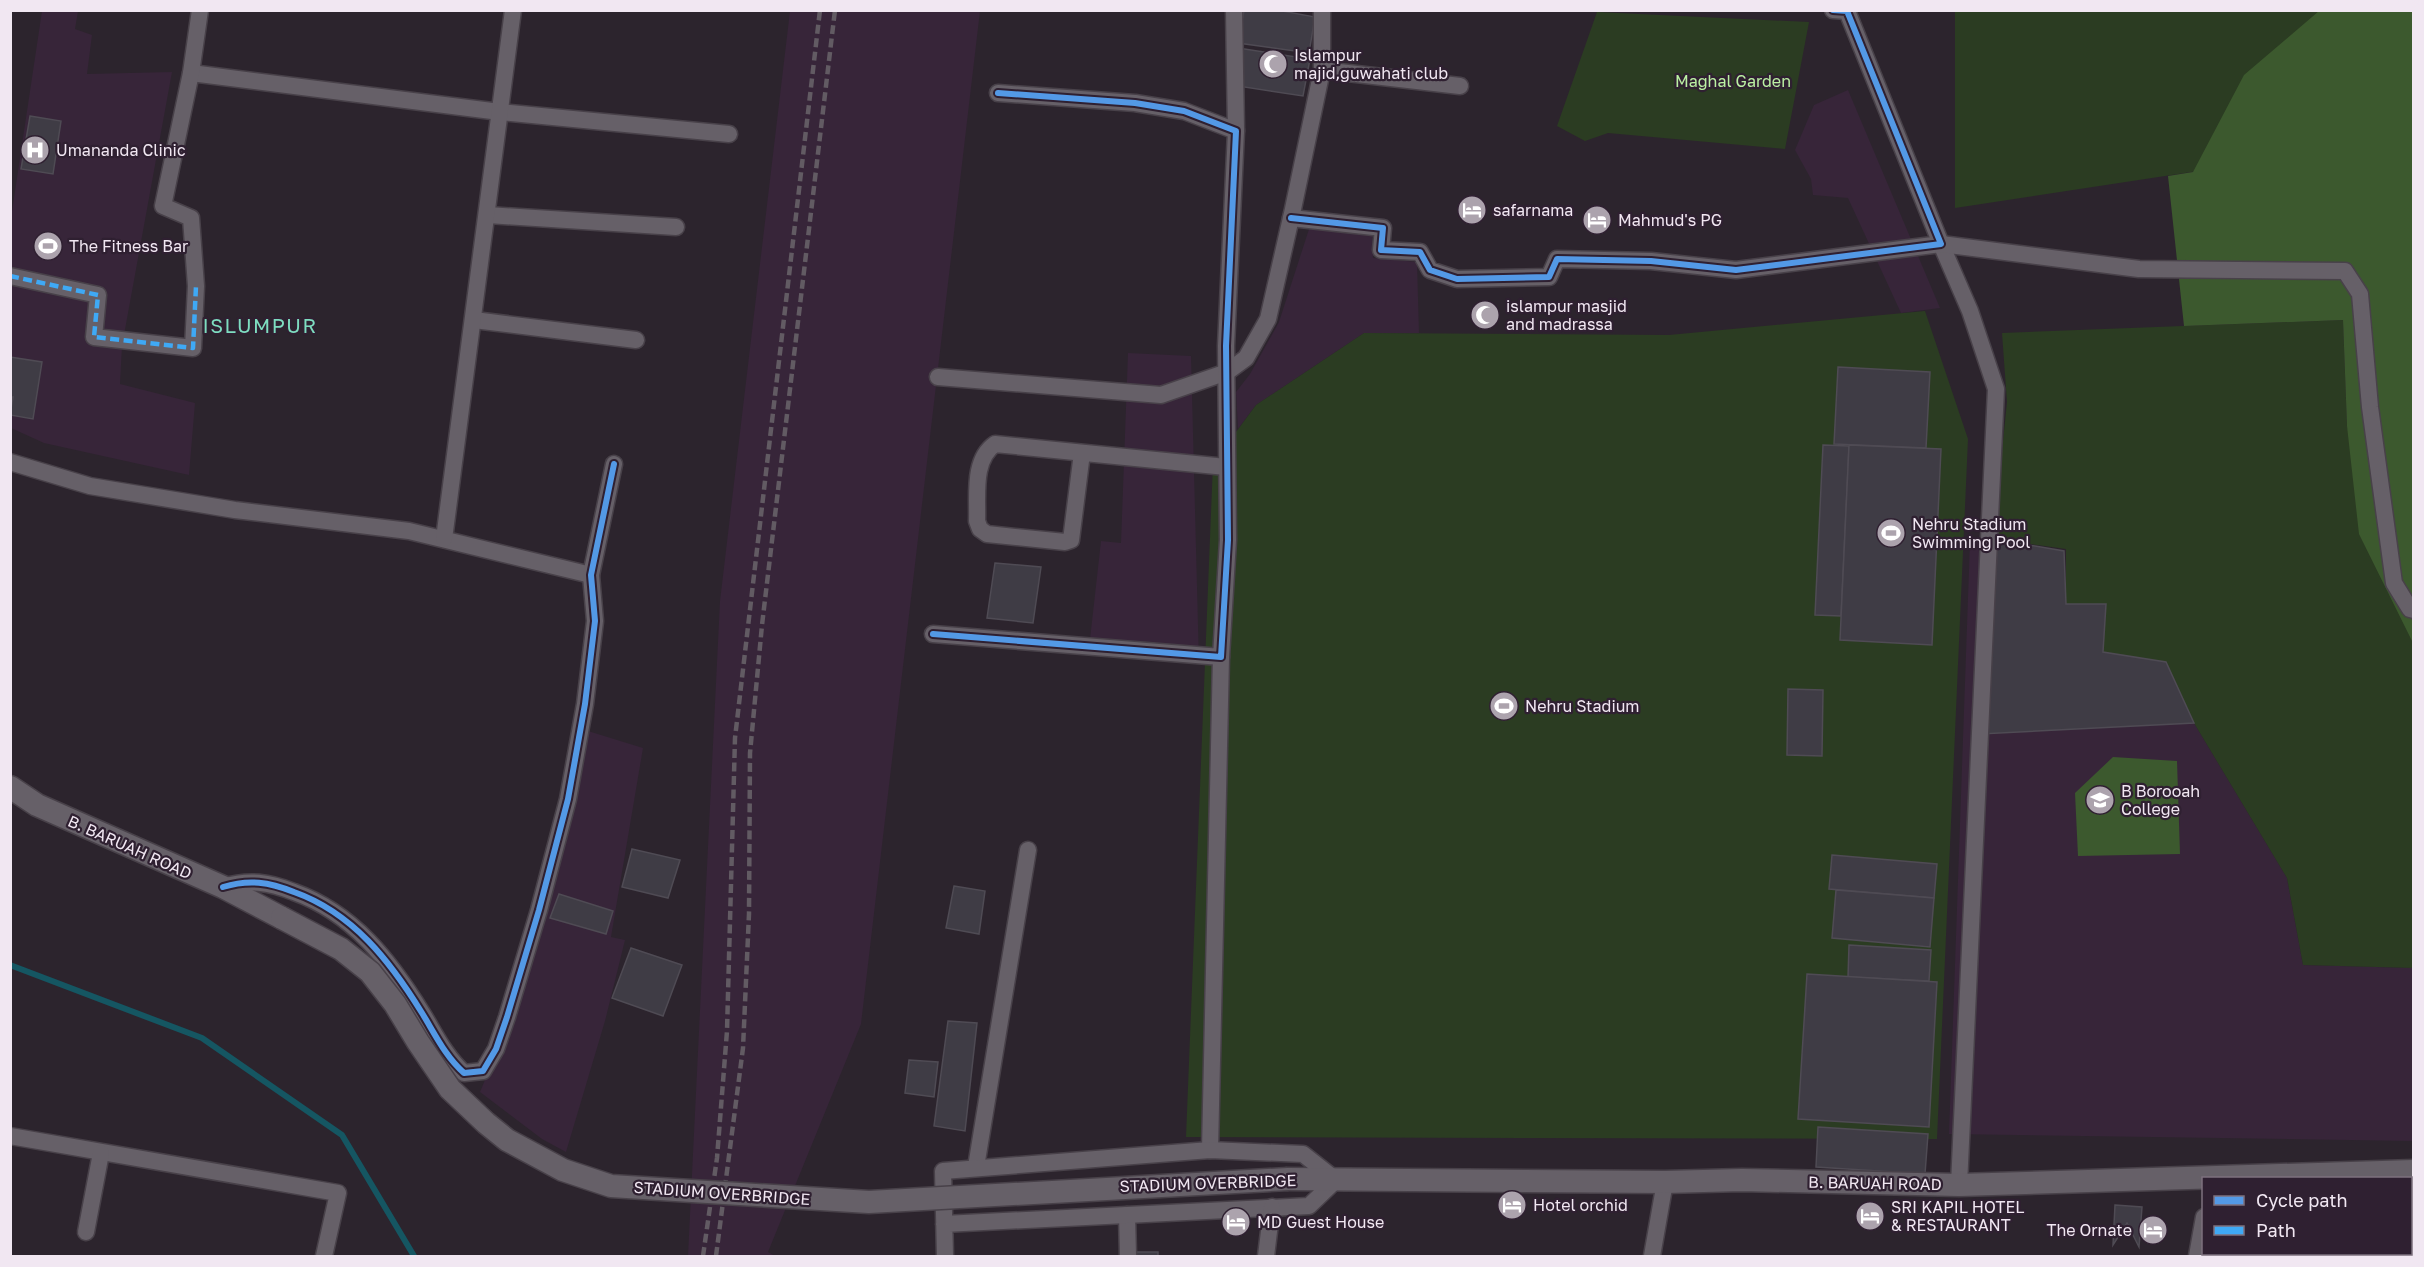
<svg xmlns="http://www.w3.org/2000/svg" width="2424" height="1267" font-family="'Golos Text',sans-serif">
<rect width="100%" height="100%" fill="#2c242d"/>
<g fill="#372539">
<polygon points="42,11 78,11 75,29 92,35 87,74 172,72 122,346 120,384 195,403 189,475 44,443 11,428 11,218"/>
<polygon points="790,11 980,11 861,1024 768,1252 775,1256 688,1256 720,601"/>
<polygon points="1848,90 1940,308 1901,313 1848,198 1813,195 1811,179 1795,150 1814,105"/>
<polygon points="1310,226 1372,232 1373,258 1417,262 1419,333 1364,333 1256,405 1238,429 1236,392 1250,374 1279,322"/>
<polygon points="1128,353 1191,356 1199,663 1089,648 1101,541 1121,543"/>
<polygon points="1993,539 2064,551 2066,604 2106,604 2103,652 2166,662 2194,723 2287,878 2303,965 2413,968 2413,1141 1949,1134 1970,541"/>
<polygon points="588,731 643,748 611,937 625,940 605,1021 566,1152 542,1139 480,1092 516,1005"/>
</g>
<g fill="#2b3c22">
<polygon points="1955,11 2360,11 2381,143 1955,208"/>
<polygon points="1597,12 1809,22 1785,149 1608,133 1585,141 1557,126"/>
<polygon points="1925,311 1968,439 1937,1139 1186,1137 1213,463 1256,405 1364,333 1669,335"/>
<polygon points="2343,320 2347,426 2413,643 2413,968 2303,965 2287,878 2194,723 2166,662 2103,652 2106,605 2066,604 2066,549 1993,539 2007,402 2002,333"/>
</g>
<g fill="#3c592e">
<polygon points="2319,11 2413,11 2413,643 2359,534 2347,426 2343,320 2184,326 2168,176 2193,172 2244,75"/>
<polygon points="2113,757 2177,761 2180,854 2078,856 2075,793"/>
</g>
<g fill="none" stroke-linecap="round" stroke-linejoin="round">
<polyline stroke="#155662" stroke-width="6" points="10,965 202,1038 342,1135 414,1256"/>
</g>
<g fill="#3f3c45" stroke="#4f4b54" stroke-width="1.5">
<polygon points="1244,10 1277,10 1315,17 1309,53 1238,43"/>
<polygon points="1238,48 1310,59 1303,96 1231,85"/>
<polygon points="30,116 61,121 53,174 21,169"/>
<polygon points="10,357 42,362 33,419 10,415 13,397 10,397"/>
<polygon points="1838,367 1930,372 1926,448 1834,444"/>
<polygon points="1823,445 1849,446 1841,616 1815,615"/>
<polygon points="1849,445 1941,449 1932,645 1840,640"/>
<polygon points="1993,539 2064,551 2066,604 2106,604 2103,652 2166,662 2194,723 1980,734"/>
<polygon points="995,563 1041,567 1033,623 987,618"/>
<polygon points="1788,689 1823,690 1822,756 1787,755"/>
<polygon points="632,849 680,860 668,898 622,887"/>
<polygon points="1832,855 1937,864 1934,898 1829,889"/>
<polygon points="954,886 985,891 979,934 946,928"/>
<polygon points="1836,890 1934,898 1930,947 1832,938"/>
<polygon points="559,894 613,911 606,934 550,918"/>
<polygon points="1849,945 1931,950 1929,981 1848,977"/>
<polygon points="631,948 682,965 663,1016 612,998"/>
<polygon points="1807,974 1937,982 1929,1127 1798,1119"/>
<polygon points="948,1021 977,1023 965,1131 934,1126"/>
<polygon points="909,1060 938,1062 934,1097 905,1093"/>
<polygon points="1818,1127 1928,1134 1925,1174 1816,1167"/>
<polygon points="2115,1205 2142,1207 2139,1247 2127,1223 2113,1245"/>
<rect x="1131" y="1252" width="27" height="4"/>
</g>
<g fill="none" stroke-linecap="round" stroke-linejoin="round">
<g stroke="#484149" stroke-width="19">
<g id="minor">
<polyline points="1234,10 1236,131"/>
<polyline points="1322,70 1460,86"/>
<polyline points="191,73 500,112 729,134"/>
<polyline points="488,215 676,227"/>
<polyline points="1291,218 1383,228 1381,250 1420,252 1430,270 1457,279 1549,277 1557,259 1651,261 1736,270 1941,244 1847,11 1833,10"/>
<polyline points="1941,244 1970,311 1996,389 1959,1185"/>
<polyline points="1941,244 2139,269 2345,271 2360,294 2370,407 2394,583 2410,609 2414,610"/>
<polyline points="10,276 98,295 94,337 193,348 196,286 191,218 163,206 191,73 200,10"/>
<polyline points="474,320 636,340"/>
<polyline points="938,377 1161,395 1227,372 1246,358 1268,319 1293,209 1322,70 1322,10"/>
<path d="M1082,453L1071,540L1065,542L987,534L980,529L977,521C978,496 972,460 995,444L1226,467"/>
<polyline points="10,462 90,486 235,510 409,531 591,575"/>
<polyline points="444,539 513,10"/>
<polyline points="933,634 1221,657 1228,540 1226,346 1236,131 1184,111 1135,103 998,93"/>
<path d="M223,887C249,879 269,882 294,892C353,913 390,961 422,1013C435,1034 445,1056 464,1073L483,1071L496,1049L507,1017L539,910L568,799L585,704L595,621L591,575L614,464"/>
<polyline points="10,1136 338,1193 324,1256"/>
<polyline points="1210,1150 1221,657"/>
<polyline points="976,1167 1028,850"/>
<polyline points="1127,1215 1128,1256"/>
<polyline points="944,1224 1309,1206 1336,1180 1303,1154 1210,1150 943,1171 945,1256"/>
<polyline points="86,1232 101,1153"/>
<polyline points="1266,1256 1272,1207"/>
<polyline points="1652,1256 1665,1182"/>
<polyline points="2197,1256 2204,1217"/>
<polyline points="2365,1256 2365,1254"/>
</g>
</g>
<g stroke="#484149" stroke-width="25">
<g id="secondary">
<polyline points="10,787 37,805 223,887 282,918"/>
<polyline points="1288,1179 1665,1182 1742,1180 1959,1185 2414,1171"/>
</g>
</g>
<use href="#minor" stroke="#666068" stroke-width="16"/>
<use href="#secondary" stroke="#666068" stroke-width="22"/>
<g stroke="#625b63" stroke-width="4.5" stroke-dasharray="9 4.5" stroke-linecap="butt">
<polyline points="703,1256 717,1158 727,1031 735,738 820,10"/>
<polyline points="716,1256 743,1048 749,914 750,753 762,625 835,10"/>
</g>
<g stroke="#484149" stroke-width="25" stroke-linecap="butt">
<polyline id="secondary-bridge" points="282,918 341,949 370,972 395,1004 418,1042 450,1089 486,1123 507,1140 563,1170 611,1186 869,1202 1288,1179"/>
</g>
<use href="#secondary-bridge" stroke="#666068" stroke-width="22"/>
<polyline stroke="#3fa9f5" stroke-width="4.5" stroke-dasharray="9 4.5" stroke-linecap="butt" points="10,276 98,295 94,337 193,348 196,286"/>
<g stroke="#2f2031" stroke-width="10">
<g id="cycleway">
<polyline points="1291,218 1383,228 1381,250 1420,252 1430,270 1457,279 1549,277 1557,259 1651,261 1736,270 1941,244 1847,11 1833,10"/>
<polyline points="933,634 1221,657 1228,540 1226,346 1236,131 1184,111 1135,103 998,93"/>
<path d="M223,887C249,879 269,882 294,892C353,913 390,961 422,1013C435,1034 445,1056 464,1073L483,1071L496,1049L507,1017L539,910L568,799L585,704L595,621L591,575L614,464"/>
</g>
</g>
<use href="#cycleway" stroke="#5399e6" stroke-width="6"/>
</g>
<defs>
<g id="mosque-disc" transform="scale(1.5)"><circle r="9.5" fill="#aca3ad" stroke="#2f2031"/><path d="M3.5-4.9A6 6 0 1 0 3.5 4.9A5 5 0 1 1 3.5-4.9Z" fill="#fff"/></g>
<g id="hospital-disc" transform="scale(1.5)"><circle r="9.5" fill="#aca3ad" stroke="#2f2031"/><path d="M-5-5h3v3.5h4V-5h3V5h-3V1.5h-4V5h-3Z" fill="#fff"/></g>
<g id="hotel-disc" transform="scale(1.5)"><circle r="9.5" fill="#aca3ad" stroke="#2f2031"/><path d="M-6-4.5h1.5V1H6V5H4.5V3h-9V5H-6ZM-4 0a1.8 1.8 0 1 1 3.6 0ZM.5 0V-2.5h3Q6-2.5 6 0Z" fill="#fff"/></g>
<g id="stadium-disc" transform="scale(1.5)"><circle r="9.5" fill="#aca3ad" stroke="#2f2031"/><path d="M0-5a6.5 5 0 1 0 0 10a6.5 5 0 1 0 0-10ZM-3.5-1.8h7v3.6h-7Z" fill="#fff"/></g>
<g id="university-disc" transform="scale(1.5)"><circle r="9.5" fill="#aca3ad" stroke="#2f2031"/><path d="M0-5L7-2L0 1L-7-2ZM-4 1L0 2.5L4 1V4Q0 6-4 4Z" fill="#fff"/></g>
</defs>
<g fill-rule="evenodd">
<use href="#mosque-disc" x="1273" y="64"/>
<use href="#hospital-disc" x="35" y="150"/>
<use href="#hotel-disc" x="1472" y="210"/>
<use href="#hotel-disc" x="1597" y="220"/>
<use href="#stadium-disc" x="48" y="246"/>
<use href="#mosque-disc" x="1485" y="315"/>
<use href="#stadium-disc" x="1891" y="533"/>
<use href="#stadium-disc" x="1504" y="706"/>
<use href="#university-disc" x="2100" y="800"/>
<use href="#hotel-disc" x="1512" y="1205"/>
<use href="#hotel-disc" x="1870" y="1216"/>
<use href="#hotel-disc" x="1236" y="1222"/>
<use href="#hotel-disc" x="2153" y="1230"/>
</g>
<g text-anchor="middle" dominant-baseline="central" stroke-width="4.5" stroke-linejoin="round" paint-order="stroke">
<g font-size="16" fill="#f1e7f2" stroke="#2f2031" text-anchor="start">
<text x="1294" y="55">Islampur<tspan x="1294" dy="18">majid,guwahati club</tspan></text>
<text x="56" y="150">Umananda Clinic</text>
<text x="1493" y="210">safarnama</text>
<text x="1618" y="220">Mahmud's PG</text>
<text x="69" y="246">The Fitness Bar</text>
<text x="1506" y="306">islampur masjid<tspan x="1506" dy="18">and madrassa</tspan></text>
<text x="1912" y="524">Nehru Stadium<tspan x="1912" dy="18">Swimming Pool</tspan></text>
<text x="1525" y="706">Nehru Stadium</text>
<text x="2121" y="791">B Borooah<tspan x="2121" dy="18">College</tspan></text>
<text x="1533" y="1205">Hotel orchid</text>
<text x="1891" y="1207">SRI KAPIL HOTEL<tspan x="1891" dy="18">&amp; RESTAURANT</tspan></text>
<text x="1257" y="1222">MD Guest House</text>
<text x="2132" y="1230" text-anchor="end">The Ornate</text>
</g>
<g font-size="16" fill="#bbf1a3" stroke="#2f2031">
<text x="1733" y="81">Maghal Garden</text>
</g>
<g font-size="16" fill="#f1e7f2" stroke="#2f2031">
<text transform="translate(130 847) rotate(24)">B. BARUAH ROAD</text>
<text transform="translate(1208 1183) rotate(-2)">STADIUM OVERBRIDGE</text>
<text transform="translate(1875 1183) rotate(1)">B. BARUAH ROAD</text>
<text transform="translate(722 1193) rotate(4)">STADIUM OVERBRIDGE</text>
</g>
<g font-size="20" letter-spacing="1.5" fill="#7eddc0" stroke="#2f2031">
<text x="260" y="325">ISLUMPUR</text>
</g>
</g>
<rect width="2424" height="1267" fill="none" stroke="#f1e7f2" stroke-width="24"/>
<rect x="2202" y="1177" width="210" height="78" fill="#2f2031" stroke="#7d707e" stroke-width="1.5"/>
<rect x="2214" y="1196" width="30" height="9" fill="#5399e6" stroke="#7d707e" stroke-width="1.5"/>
<text x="2256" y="1207" font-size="18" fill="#f1e7f2">Cycle path</text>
<rect x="2214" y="1226" width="30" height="9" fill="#3fa9f5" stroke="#7d707e" stroke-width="1.5"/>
<text x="2256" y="1237" font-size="18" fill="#f1e7f2">Path</text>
</svg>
